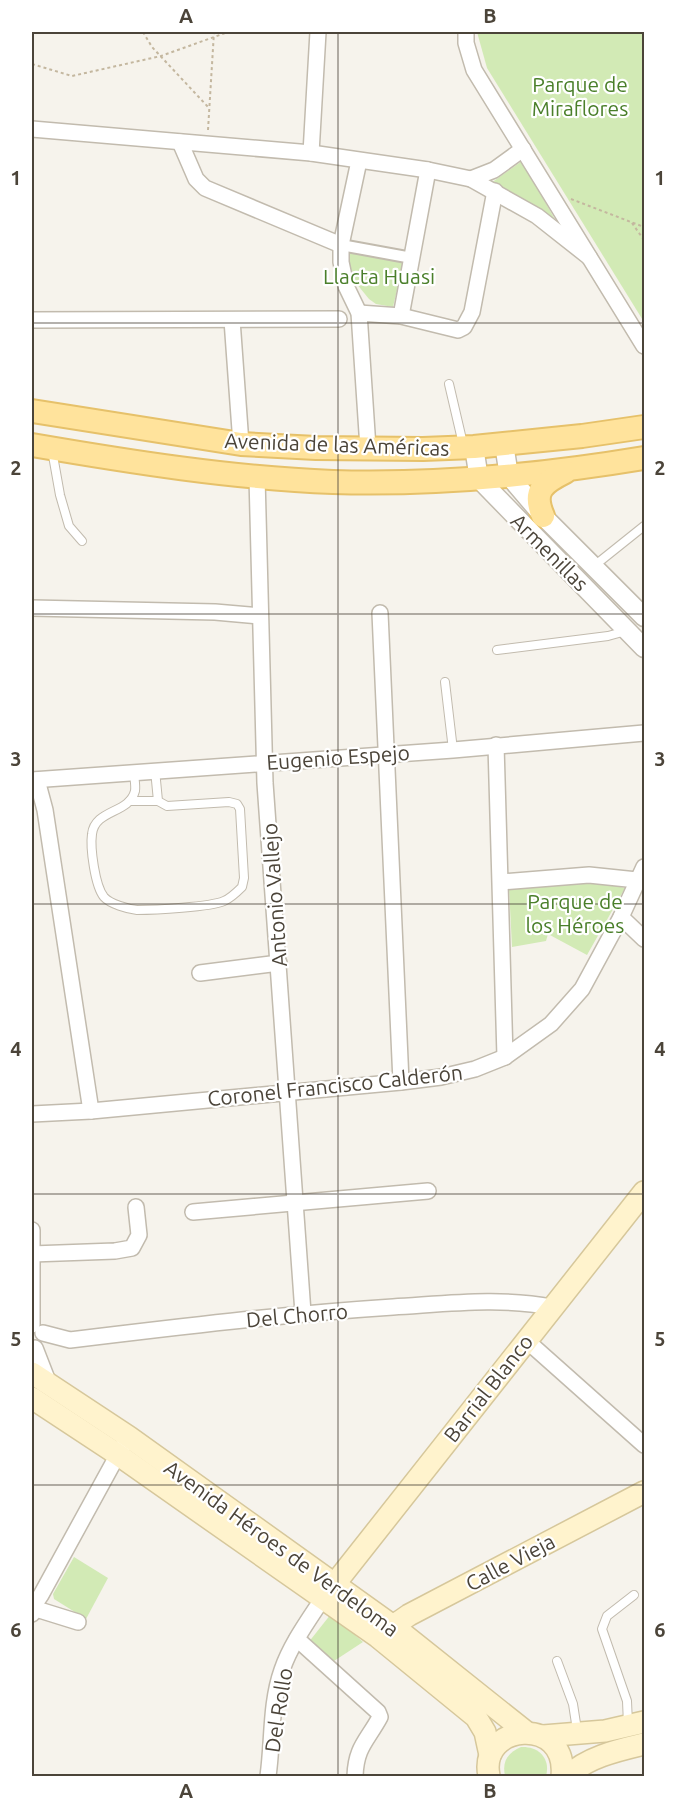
<svg xmlns="http://www.w3.org/2000/svg" width="676" height="1808" font-family="Ubuntu,sans-serif">
<rect width="100%" height="100%" fill="#f6f3ec"/>
<g fill="#d2eab5">
<polygon points="477,32 644,32 644,322 487,68"/>
<polygon points="522,161 557,223 515,194 491,183"/>
<polygon points="348,246 404,260 393,307 376,304 369,299 352,278 347,269"/>
<polygon points="591,881 625,888 587,955 548,934 546,941 512,947 509,888"/>
<polygon points="74,1557 108,1578 86,1619 54,1599 53,1594"/>
<polygon points="331,1614 363,1642 334,1661 308,1643"/>
<path d="M521,1747C538,1746 551,1758 546,1776H505C502,1762 507,1753 521,1747Z"/>
</g>
<g fill="none" stroke-linecap="round" stroke-linejoin="round">
<g stroke="#c2bbae" stroke-width="10">
<g id="service">
<polyline points="449,384 463,444"/>
<polyline points="52,450 60,495 69,526 82,541"/>
<polyline points="594,566 644,526"/>
<polyline points="497,650 608,636 626,631"/>
<polyline points="445,682 453,750"/>
<path d="M134,772C134,778 136,785 135,791C129,814 95,809 92,834C90,848 95,886 104,897C110,904 128,909 137,910C154,910 211,907 224,901C231,898 237,892 242,887L244,878L240,809L237,804L229,802L167,806L158,801L155,770"/>
<polyline points="130,801 158,801"/>
<polyline points="557,1661 573,1704 577,1730"/>
<polyline points="628,1724 627,1701 602,1629 607,1616 634,1595"/>
</g>
</g>
<g stroke="#c2bbae" stroke-width="14">
<polyline id="pedestrian" points="341,245 412,258"/>
</g>
<g stroke="#c2bbae" stroke-width="18">
<g id="minor">
<polyline points="466,32 466,43 474,70 644,346"/>
<polyline points="32,129 311,153 428,170 471,179 537,216 589,257"/>
<polyline points="180,142 196,179 205,188 341,245"/>
<polyline points="311,153 318,32"/>
<polyline points="359,161 341,245 341,262 346,286 359,313 368,448"/>
<polyline points="471,179 494,170 523,149"/>
<polyline points="359,313 401,316 458,330 464,327 472,312 495,191"/>
<polyline points="401,316 428,170"/>
<polyline points="32,320 339,319"/>
<polyline points="232,320 241,444"/>
<polyline points="257,477 265,783 303,1313"/>
<polyline points="32,608 215,612 260,616"/>
<polyline points="380,613 401,1082"/>
<polyline points="496,745 505,1057"/>
<polyline points="32,780 453,750 644,733"/>
<polyline points="37,780 45,810 91,1111"/>
<polyline points="501,882 589,875 637,880"/>
<polyline points="621,917 644,939"/>
<polyline points="200,973 279,963"/>
<polyline points="32,1114 91,1111 401,1082 441,1077 475,1069 505,1057 551,1024 582,989 621,917 644,867"/>
<polyline points="193,1212 428,1191"/>
<polyline points="32,1230 32,1325"/>
<polyline points="32,1254 115,1251 132,1248 139,1235 136,1207"/>
<path d="M43,1333L70,1340C177,1327 285,1314 393,1307C445,1304 500,1297 552,1307"/>
<polyline points="526,1340 644,1445"/>
<polyline points="35,1348 49,1384"/>
<polyline points="32,1608 41,1595 122,1447"/>
<polyline points="32,1614 33,1608 78,1622"/>
<path d="M297,1639L378,1712L380,1717C367,1741 356,1747 355,1776"/>
<path d="M268,1776C273,1742 270,1704 282,1670C291,1644 308,1621 323,1598"/>
</g>
</g>
<g stroke="#c2bbae" stroke-width="21">
<g id="tertiary">
<polyline points="504,444 509,476 543,516 644,617"/>
<polyline points="474,447 479,479 644,648"/>
</g>
</g>
<g stroke="#d6c79b" stroke-width="24">
<g id="secondary">
<polyline points="32,1373 129,1437 393,1626 526,1732"/>
<polyline points="32,1398 117,1454 378,1637 476,1717 485,1732 490,1755"/>
<polyline points="326,1595 644,1192"/>
<polyline points="383,1633 409,1615 644,1492"/>
<polyline points="543,1736 605,1731 644,1722"/>
<path d="M489,1776C478,1723 568,1715 562,1776"/>
<path d="M568,1776C587,1757 619,1750 644,1744"/>
</g>
</g>
<g stroke="#e6c16a" stroke-width="26">
<g id="primary">
<polyline points="32,411 241,444 316,448 423,449 474,447 582,436 644,427"/>
<path d="M32,445C131,462 232,478 333,482C437,485 542,475 644,458"/>
<path d="M543,516C532,491 543,483 565,472"/>
</g>
</g>
<g stroke="#c4b79f" stroke-width="2" stroke-dasharray="3 3" stroke-linecap="butt">
<polyline points="143,32 152,47 209,108"/>
<polyline points="32,64 72,76 161,56 228,32"/>
<polyline points="208,130 214,32"/>
<polyline points="571,199 644,227"/>
<polyline points="632,223 644,240"/>
</g>
<use href="#service" stroke="#fff" stroke-width="8"/>
<use href="#pedestrian" stroke="#fff" stroke-width="10"/>
<use href="#minor" stroke="#fff" stroke-width="15"/>
<use href="#tertiary" stroke="#fff" stroke-width="18"/>
<use href="#secondary" stroke="#fff3cd" stroke-width="21"/>
<use href="#primary" stroke="#ffe39c" stroke-width="22"/>
</g>
<path fill="none" stroke="#4b4439" stroke-width="1.5" stroke-opacity="0.55" d="M338,32V1776M32,323H644M32,614H644M32,904H644M32,1194H644M32,1485H644"/>
<g text-anchor="middle" dominant-baseline="central" stroke-width="4.5" stroke-linejoin="round" paint-order="stroke">
<g font-size="21" fill="#4a7f2a" stroke="#fff">
<text x="580" y="84">Parque de<tspan x="580" dy="24">Miraflores</tspan></text>
<text x="379" y="276">Llacta Huasi</text>
<text x="575" y="901">Parque de<tspan x="575" dy="24">los Héroes</tspan></text>
</g>
<g font-size="21" fill="#4b4439" stroke="#fff">
<text transform="translate(337 444) rotate(2)">Avenida de las Américas</text>
<text transform="translate(550 552) rotate(45)">Armenillas</text>
<text transform="translate(338 757) rotate(-4)">Eugenio Espejo</text>
<text transform="translate(274 895) rotate(-94)">Antonio Vallejo</text>
<text transform="translate(335 1085) rotate(-6)">Coronel Francisco Calderón</text>
<text transform="translate(297 1315) rotate(-5)">Del Chorro</text>
<text transform="translate(488 1388) rotate(-52)">Barrial Blanco</text>
<text transform="translate(282 1548) rotate(36)">Avenida Héroes de Verdeloma</text>
<text transform="translate(510 1562) rotate(-28)">Calle Vieja</text>
<text transform="translate(278 1710) rotate(-81)">Del Rollo</text>
</g>
</g>
<rect width="676" height="1808" fill="none" stroke="#ffffff" stroke-width="66"/>
<rect x="33" y="33" width="610" height="1742" fill="none" stroke="#4b4439" stroke-width="2"/>
<g font-size="20" text-anchor="middle" font-weight="bold" fill="#4b4439">
<text x="186" y="23">A</text>
<text x="490" y="23">B</text>
<text x="16" y="185">1</text>
<text x="660" y="185">1</text>
<text x="16" y="475">2</text>
<text x="660" y="475">2</text>
<text x="16" y="766">3</text>
<text x="660" y="766">3</text>
<text x="16" y="1056">4</text>
<text x="660" y="1056">4</text>
<text x="16" y="1346">5</text>
<text x="660" y="1346">5</text>
<text x="16" y="1637">6</text>
<text x="660" y="1637">6</text>
<text x="186" y="1798">A</text>
<text x="490" y="1798">B</text>
</g>
</svg>
